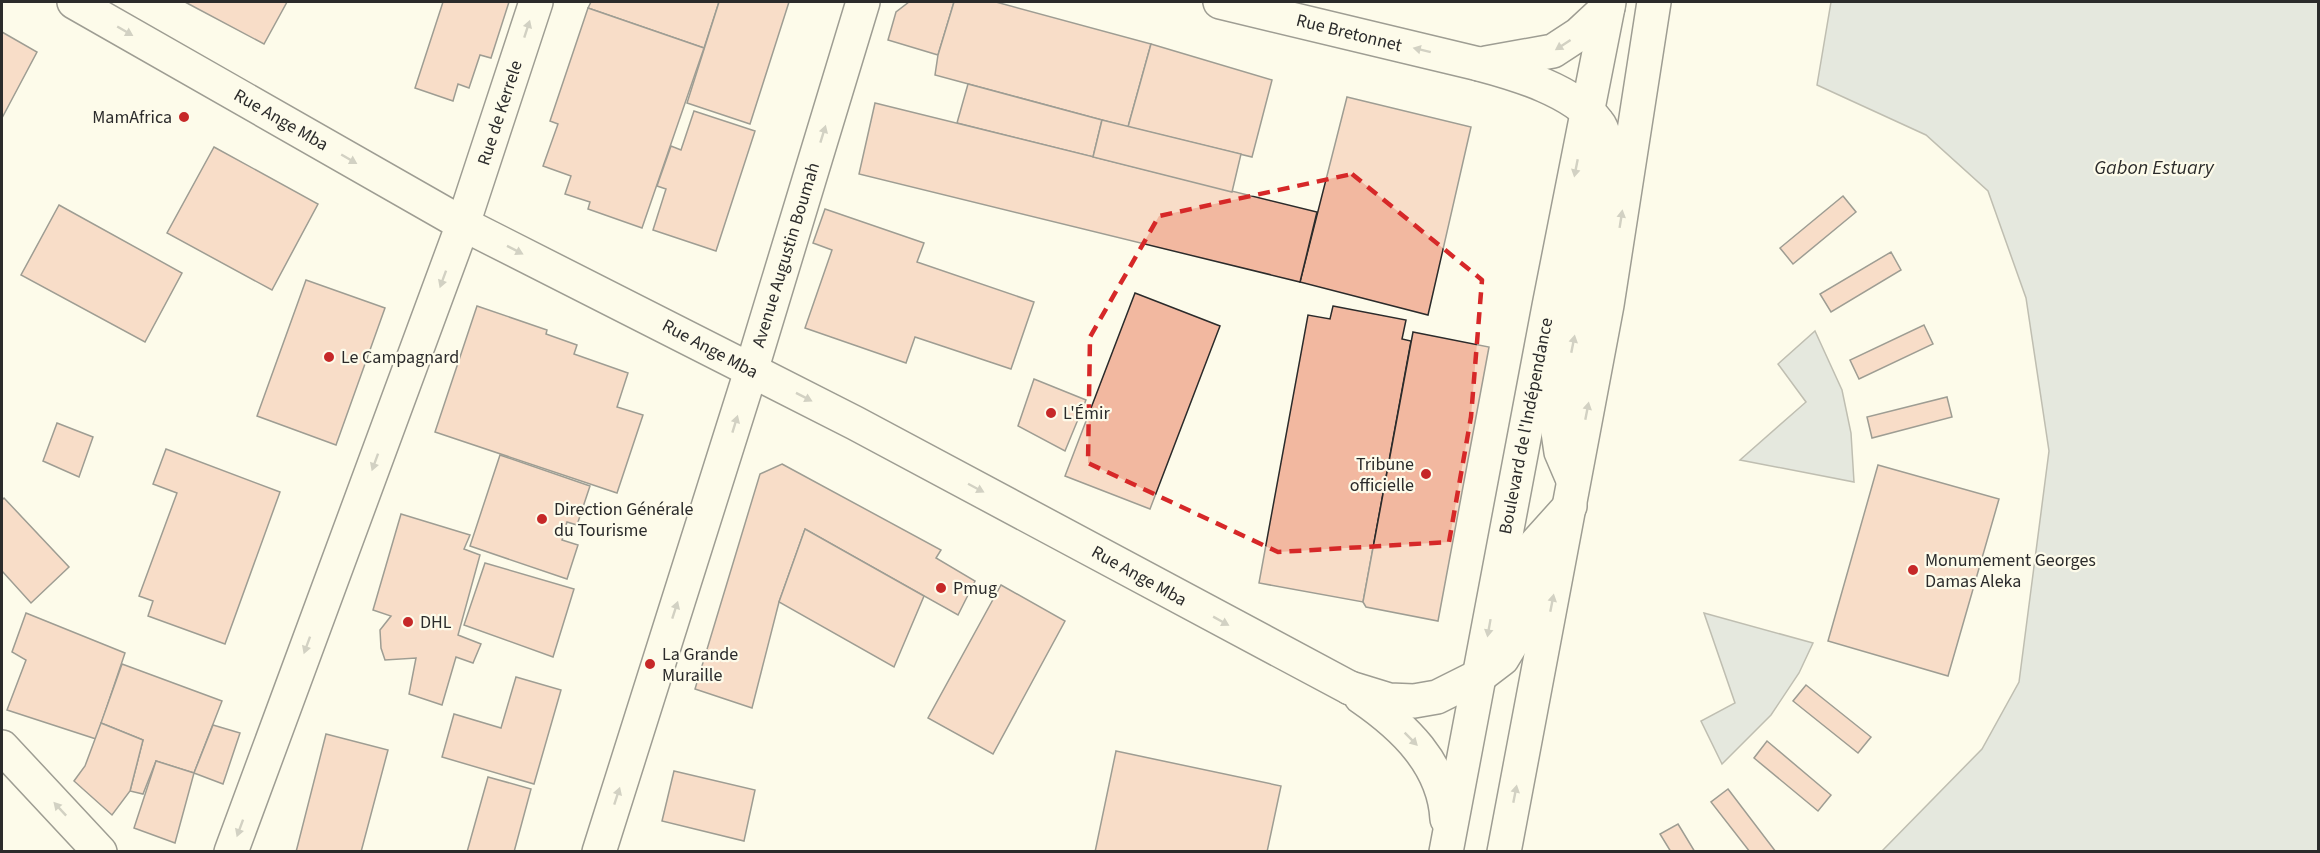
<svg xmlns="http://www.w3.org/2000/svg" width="2320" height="853" font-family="'Source Sans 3',sans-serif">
<rect width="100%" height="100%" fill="#fdfbea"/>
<g fill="#c7d0d0" stroke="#74746e" stroke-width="1.5">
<polygon points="1831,2 2318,2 2318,851 1882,851 1982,749 2019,682 2049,451 2026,298 1988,191 1926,135 1817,85"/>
<polygon points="1815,331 1842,390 1851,433 1854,482 1740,460 1806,402 1778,364"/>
<polygon points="1704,613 1813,643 1799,673 1771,715 1722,764 1701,721 1735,703"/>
</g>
<g fill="#f2b8a0" stroke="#2b2b2b" stroke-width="1.5">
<polygon points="185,2 287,2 264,44"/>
<polygon points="443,2 509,2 491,58 480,55 469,88 458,84 453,101 415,88"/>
<polygon points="591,2 719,2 704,48 588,8"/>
<polygon points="719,2 789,2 750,124 687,103"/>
<polygon points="909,2 954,2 938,55 888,40 896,12"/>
<polygon points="954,2 996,2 1151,44 1128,127 935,75 938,55"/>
<polygon points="588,8 704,48 642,228 588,209 590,202 565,194 571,176 543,166 558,124 550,121"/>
<polygon points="2,32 37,52 2,118"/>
<polygon points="1151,44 1272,80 1252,157 1128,127"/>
<polygon points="968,84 1102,120 1093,157 957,123"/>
<polygon points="1347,97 1471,127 1428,315 1300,282"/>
<polygon points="875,103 1317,212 1300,282 859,174"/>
<polygon points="694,111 755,131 716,251 653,230 666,189 657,186 671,146 681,150"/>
<polygon points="1102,120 1241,154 1232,192 1093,157"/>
<polygon points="214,147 318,204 272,290 167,233"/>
<polygon points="1843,196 1856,212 1793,264 1780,248"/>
<polygon points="59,205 182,273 145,342 21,275"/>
<polygon points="825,209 924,243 917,262 1034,302 1011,369 915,337 906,363 805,328 832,250 813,243"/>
<polygon points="1891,252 1901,270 1831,312 1820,294"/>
<polygon points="306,280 385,308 336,445 257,416"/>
<polygon points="1135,293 1220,326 1150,509 1065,476"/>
<polygon points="477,306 547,330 546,334 577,345 574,354 628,373 617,407 643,415 617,493 435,432"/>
<polygon points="1333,306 1406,320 1402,339 1411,341 1363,602 1259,583 1308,315 1330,319"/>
<polygon points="1924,325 1933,344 1859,379 1850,360"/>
<polygon points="1413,332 1489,347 1438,621 1366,607 1363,602"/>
<polygon points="1034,379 1086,400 1065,451 1018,426"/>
<polygon points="1947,397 1952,417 1872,438 1867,417"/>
<polygon points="57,423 93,437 79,477 43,461"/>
<polygon points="166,449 280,492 225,644 148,616 153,601 139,596 177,493 153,484"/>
<polygon points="500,455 590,486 577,525 567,522 562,540 578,545 567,579 470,546"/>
<polygon points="782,464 941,550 936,558 975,581 958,615 805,529 779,602 752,708 695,689 760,474"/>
<polygon points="1878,465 1999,499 1948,676 1828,641"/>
<polygon points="4,498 69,567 31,603 2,571 2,500"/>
<polygon points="401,514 470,535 464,549 480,555 458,635 481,644 473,663 456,657 442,705 409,694 416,658 385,660 381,648 380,630 391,616 373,610"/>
<polygon points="805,529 924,596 894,667 779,602"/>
<polygon points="485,563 574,589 553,657 464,625"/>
<polygon points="1001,585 1065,621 993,754 928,718"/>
<polygon points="26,613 125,653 96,739 7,710 26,660 12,652"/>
<polygon points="122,664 222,701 194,773 156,761 143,794 130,791 143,740 101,723"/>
<polygon points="516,677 561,690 534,784 442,757 454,714 501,728"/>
<polygon points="1806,685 1871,737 1858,753 1793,701"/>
<polygon points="101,723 143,740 130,791 112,815 74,781 85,766"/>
<polygon points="213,725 240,733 223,784 194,773"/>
<polygon points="326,734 388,750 361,852 296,852"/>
<polygon points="1767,741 1831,795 1818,811 1754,758"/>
<polygon points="1116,751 1281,786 1267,852 1095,852"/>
<polygon points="156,761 194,773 175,843 134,828"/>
<polygon points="674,771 755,790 744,841 662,821"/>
<polygon points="488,777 531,789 514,852 467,852"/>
<polygon points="1728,789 1776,852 1750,852 1711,802"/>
<polygon points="1678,824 1695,852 1671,852 1660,834"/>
</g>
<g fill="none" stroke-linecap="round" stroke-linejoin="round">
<g stroke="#2b2b2b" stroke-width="36">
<g id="street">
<polyline points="74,2 463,224 855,423 1350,688"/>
<polyline points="1220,2 1479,64"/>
<polyline points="2,747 100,852"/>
<polyline points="231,852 463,224 536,2"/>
<polyline points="599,852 751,371 863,2"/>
</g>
</g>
<g stroke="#2b2b2b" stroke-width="36">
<g id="primary">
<polyline points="1486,63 1553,51 1579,34 1608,7"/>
<path d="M1479,64C1517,74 1574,91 1598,123C1604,130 1605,141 1608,149L1557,425L1561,452L1573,480"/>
<polyline points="1350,688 1389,700 1414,701 1437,697 1481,675 1502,659 1518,633 1535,545 1570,506"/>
<path d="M1361,697C1403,726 1444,764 1447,819"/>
<polyline points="1446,852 1549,306 1609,2"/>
<polyline points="1504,852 1607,305 1654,2"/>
</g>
</g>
<use href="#street" stroke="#fdfbea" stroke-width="33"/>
<use href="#primary" stroke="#fdfbea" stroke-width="33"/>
</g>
<defs><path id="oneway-solid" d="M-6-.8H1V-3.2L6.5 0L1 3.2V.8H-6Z" transform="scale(1.5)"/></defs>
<g fill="#9e9d94">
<use href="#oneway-solid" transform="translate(527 29) rotate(-72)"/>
<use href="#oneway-solid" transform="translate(125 31) rotate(30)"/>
<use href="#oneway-solid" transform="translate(1563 45) rotate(147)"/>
<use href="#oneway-solid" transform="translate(1422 50) rotate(-166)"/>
<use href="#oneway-solid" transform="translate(823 134) rotate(-73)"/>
<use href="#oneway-solid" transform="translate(349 159) rotate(30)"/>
<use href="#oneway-solid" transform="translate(1576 168) rotate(101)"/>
<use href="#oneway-solid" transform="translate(1621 219) rotate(-81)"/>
<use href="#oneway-solid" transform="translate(515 250) rotate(27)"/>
<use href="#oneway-solid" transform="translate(443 279) rotate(110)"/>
<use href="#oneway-solid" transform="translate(1573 344) rotate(-79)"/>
<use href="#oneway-solid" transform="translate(804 397) rotate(27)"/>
<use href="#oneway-solid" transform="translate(1587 411) rotate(-79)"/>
<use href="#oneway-solid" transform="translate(735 424) rotate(-73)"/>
<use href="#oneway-solid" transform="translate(375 462) rotate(110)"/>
<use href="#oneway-solid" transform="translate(976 488) rotate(28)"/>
<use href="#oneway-solid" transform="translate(1552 603) rotate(-79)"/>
<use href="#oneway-solid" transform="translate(675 610) rotate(-72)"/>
<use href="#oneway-solid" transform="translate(1221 621) rotate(29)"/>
<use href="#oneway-solid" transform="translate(1489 628) rotate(100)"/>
<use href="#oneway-solid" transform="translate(307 645) rotate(110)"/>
<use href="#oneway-solid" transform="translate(1411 739) rotate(45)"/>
<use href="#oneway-solid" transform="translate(1515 794) rotate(-79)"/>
<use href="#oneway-solid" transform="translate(617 796) rotate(-72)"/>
<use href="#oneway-solid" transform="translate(60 809) rotate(-133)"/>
<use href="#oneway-solid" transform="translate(240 828) rotate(110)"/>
</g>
<path d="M0 0H2320V853H0ZM1352,174L1482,280L1471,417L1449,542L1278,552L1088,463L1090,337L1159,216Z" fill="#fdfbea" fill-opacity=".55" fill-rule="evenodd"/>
<path fill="none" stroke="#d62828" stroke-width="4.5" stroke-dasharray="12 8" stroke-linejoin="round" d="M1352,174L1482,280L1471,417L1449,542L1278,552L1088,463L1090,337L1159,216Z"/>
<g fill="#c62828" stroke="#fdfbea" stroke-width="2">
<circle cx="184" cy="117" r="6"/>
<circle cx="329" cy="357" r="6"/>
<circle cx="1051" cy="413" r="6"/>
<circle cx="1426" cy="474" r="6"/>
<circle cx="542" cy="519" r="6"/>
<circle cx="1913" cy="570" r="6"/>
<circle cx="941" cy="588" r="6"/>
<circle cx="408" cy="622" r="6"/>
<circle cx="650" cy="664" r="6"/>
</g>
<g text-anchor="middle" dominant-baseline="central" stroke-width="4.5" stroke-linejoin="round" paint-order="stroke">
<g font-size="18" fill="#2b2b2b" stroke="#fdfbea">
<text transform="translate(1349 33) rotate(14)">Rue Bretonnet</text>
<text transform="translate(500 113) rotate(-72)">Rue de Kerrele</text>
<text transform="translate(281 120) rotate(30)">Rue Ange Mba</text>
<text transform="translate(786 255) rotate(-73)">Avenue Augustin Boumah</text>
<text transform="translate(710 349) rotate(28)">Rue Ange Mba</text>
<text transform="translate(1526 426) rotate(-79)">Boulevard de l'Indépendance</text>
<text transform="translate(1139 576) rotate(29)">Rue Ange Mba</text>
</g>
<g font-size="18" fill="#2b2b2b" stroke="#fdfbea" text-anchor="start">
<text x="172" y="117" text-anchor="end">MamAfrica</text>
<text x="341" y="357">Le Campagnard</text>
<text x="1063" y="413">L'Émir</text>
<text x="1414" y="464" text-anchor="end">Tribune<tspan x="1414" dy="21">officielle</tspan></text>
<text x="554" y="509">Direction Générale<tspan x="554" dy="21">du Tourisme</tspan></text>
<text x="1925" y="560">Monumement Georges<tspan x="1925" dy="21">Damas Aleka</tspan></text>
<text x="953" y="588">Pmug</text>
<text x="420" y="622">DHL</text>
<text x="662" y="654">La Grande<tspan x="662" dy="21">Muraille</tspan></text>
</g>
<g font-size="20" font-style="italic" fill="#2b2b2b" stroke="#fdfbea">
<text x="2154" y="168">Gabon Estuary</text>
</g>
</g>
<rect width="2320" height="853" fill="none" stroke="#2b2b2b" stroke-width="6"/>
</svg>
